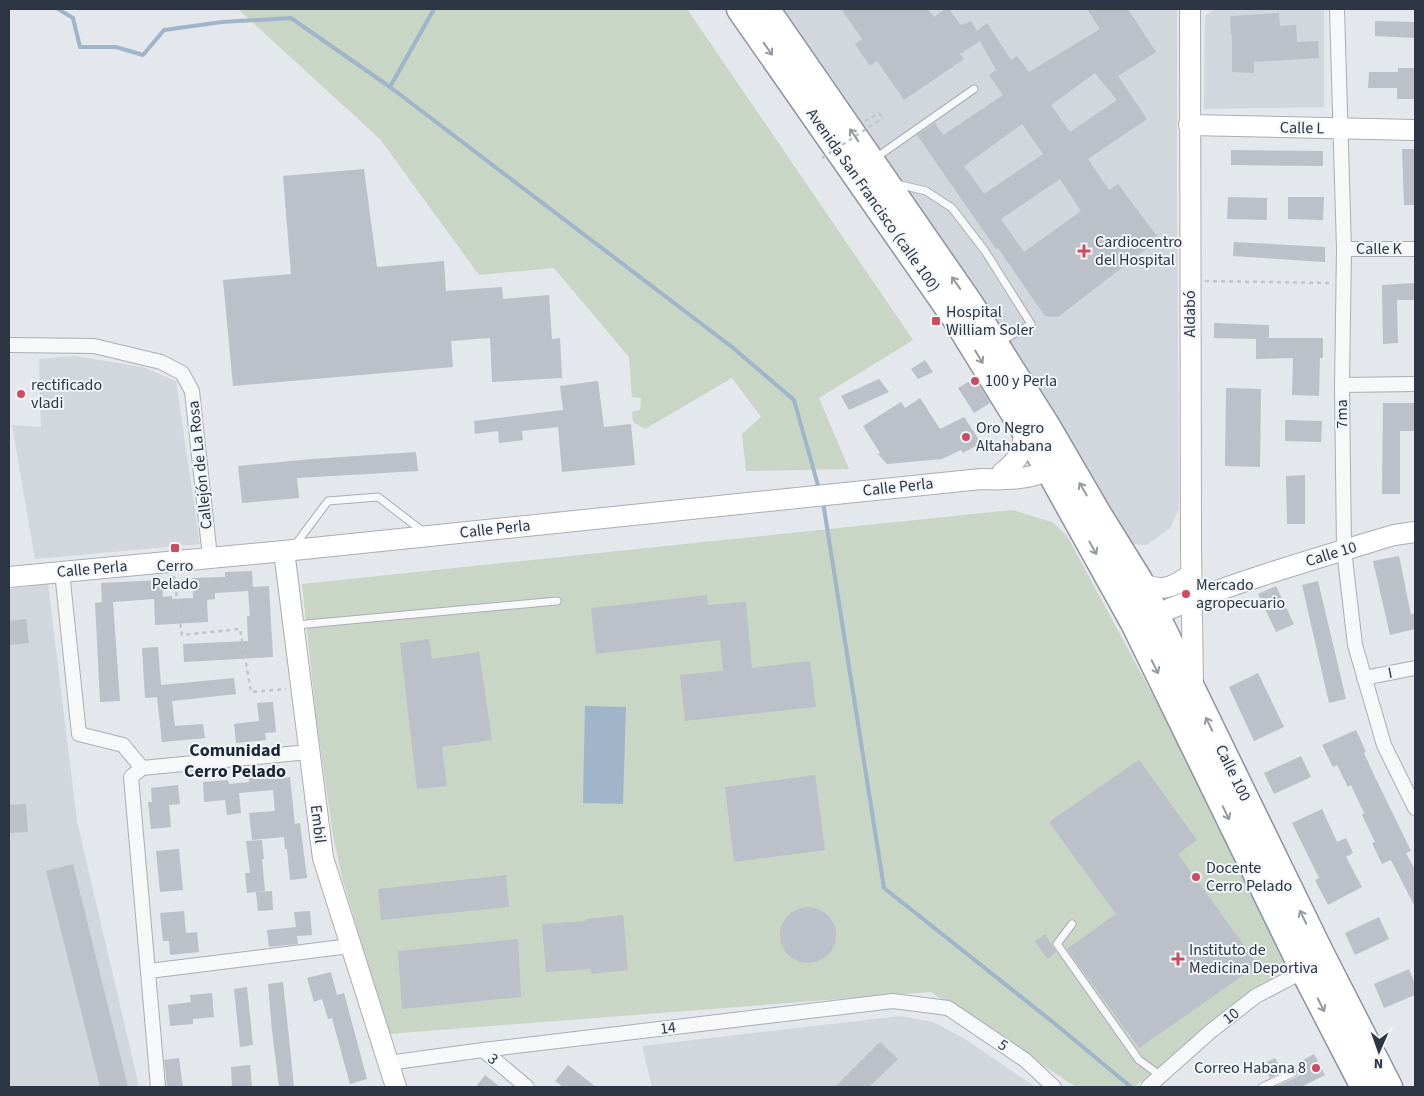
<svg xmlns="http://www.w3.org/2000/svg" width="1424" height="1096" font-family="'Source Sans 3',sans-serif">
<rect width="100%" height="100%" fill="#e4e7eb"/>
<g fill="#d2d6dd">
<polygon points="780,9 1177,9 1177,179 1179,508 1171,527 1157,538 1146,545 1134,544 1119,536"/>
<polygon points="1215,9 1324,9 1324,107 1204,109 1205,16"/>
<polygon points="74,356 143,367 176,381 200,544 35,559 12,425 41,427 39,359"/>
<polygon points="48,584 77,821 139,1087 9,1087 9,589"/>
<polygon points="901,1016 933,1022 965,1039 1035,1087 652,1087 642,1046"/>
</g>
<g fill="#c9d5c5">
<polygon points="238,9 687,9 913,340 819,398 849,469 746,471 742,434 761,417 732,378 645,429 633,422 632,412 640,410 641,398 632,397 629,357 554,268 479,275 380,139"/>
<polygon points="1012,510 1052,522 1067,536 1227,833 1290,965 1134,1087 1076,1087 931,992 389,1034 342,878 333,835 317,725 302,584"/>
</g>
<polygon fill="#a0b5ca" points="585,706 626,707 623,804 583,803"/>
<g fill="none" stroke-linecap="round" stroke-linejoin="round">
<g stroke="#a0b5ca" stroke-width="4">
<polyline points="58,9 73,18 80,47 116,47 143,55 164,30 222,22 291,18 390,87 732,347 794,400 819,489"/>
<polyline points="390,87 434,9"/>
<polyline points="823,502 884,888 1054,1023 1131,1087"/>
</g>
</g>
<g fill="#bbc0c9" fill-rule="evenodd">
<path d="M841,9H928L934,17L945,9H949L961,25L971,21L977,31L987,23L1011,60L1017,56L1029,72L1100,29L1087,9H1128L1156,52L1118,76L1147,119L1088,159L1109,190L1118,184L1159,239L1058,317L1045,316L998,248L996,249L917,135L935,123L943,135L1003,95L989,75L996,70L980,41L960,54L964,59L904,100L877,61L870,66L855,44L862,39ZM1095,73L1117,100L1070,132L1051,105ZM1022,124L1043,154L984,194L964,166ZM1060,179L1081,211L1024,252L1001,219Z"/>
<polygon points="1279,13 1280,26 1296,25 1297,42 1318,41 1319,58 1254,62 1254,73 1232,72 1232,35 1231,35 1230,16"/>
<polygon points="1375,21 1415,22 1415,38 1375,36"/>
<polygon points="1398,68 1415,68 1415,99 1397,99 1397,88 1368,88 1369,72 1398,72"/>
<polygon points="1402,149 1415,149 1415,205 1404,205"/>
<polygon points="1231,150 1323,151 1323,166 1231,165"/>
<polygon points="364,169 377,267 444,261 446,291 502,287 503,299 549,295 552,339 560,338 562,378 492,382 490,338 451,341 453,367 233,386 223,280 291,274 283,176"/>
<polygon points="1228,197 1267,198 1267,220 1227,219"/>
<polygon points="1288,197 1324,197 1323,220 1288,219"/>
<polygon points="1234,242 1325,247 1325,262 1233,256"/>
<polygon points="1415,283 1415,300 1397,300 1398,343 1383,344 1382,285"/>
<polygon points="1214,323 1269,325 1269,338 1323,338 1323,358 1320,358 1319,396 1292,395 1293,358 1256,359 1256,339 1214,338"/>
<polygon points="925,360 933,372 918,379 911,369"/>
<polygon points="975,378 990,403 974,413 958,388"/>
<polygon points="879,379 889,392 849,410 841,396"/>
<polygon points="598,381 604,427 631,424 635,465 562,472 558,427 522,431 523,440 499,443 498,431 475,434 474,421 563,410 560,386"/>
<polygon points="1226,388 1261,389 1260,467 1225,466"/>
<polygon points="920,398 940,429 964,417 981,443 963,453 961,450 942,459 887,464 878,454 880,453 863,426 901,402 905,408"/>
<polygon points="1383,403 1415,403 1415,431 1400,431 1400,494 1382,494"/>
<polygon points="1285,420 1322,421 1321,442 1285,441"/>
<polygon points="416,452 418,471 297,478 299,498 242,503 238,466 312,459"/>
<polygon points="1305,475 1305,524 1287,524 1286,476"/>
<polygon points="1399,556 1411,615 1415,613 1415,629 1390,635 1373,561"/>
<polygon points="252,571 253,587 269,586 273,657 184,662 183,644 248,641 247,616 250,616 248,591 215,593 215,599 207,600 208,622 155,625 154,599 113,602 120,701 100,702 95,603 102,602 101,583 162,580 163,597 172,596 172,599 193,598 192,578 225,577 225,572"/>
<polygon points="1318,581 1346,699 1329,703 1302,585"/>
<polygon points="1276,586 1294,624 1276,632 1258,594"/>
<polygon points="707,595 708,605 746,602 752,668 810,661 816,707 685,721 680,675 723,671 720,640 596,654 591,608"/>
<polygon points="26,619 29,643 9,645 9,621"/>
<polygon points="429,639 432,659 479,652 492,740 442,747 447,786 417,789 400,643"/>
<polygon points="158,647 161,685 234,678 236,694 172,701 175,726 203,724 205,738 162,742 157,697 145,698 142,648"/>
<polygon points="1258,673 1284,727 1254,741 1229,687"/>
<polygon points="273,702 276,732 265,733 266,740 236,743 234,724 259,721 257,703"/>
<polygon points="1356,730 1366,752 1364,753 1374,775 1411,851 1406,853 1415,870 1415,907 1391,860 1382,864 1372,843 1375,842 1362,815 1364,813 1351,785 1348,787 1337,765 1333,767 1322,745"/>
<polygon points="1301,756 1311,777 1274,794 1264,773"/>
<polygon points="1139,760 1197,840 1178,854 1258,965 1139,1048 1067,949 1116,914 1049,822"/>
<polygon points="274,767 275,779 290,777 295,824 300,823 307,878 290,880 287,849 285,849 284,837 252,840 249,813 275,811 273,790 239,793 241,813 227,815 225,800 204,802 203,782 228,780 229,784 249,782 248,770"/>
<polygon points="815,775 825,850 734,862 725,787"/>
<polygon points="178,785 180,804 169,805 171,827 151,829 148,802 152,802 151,788"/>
<polygon points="26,804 28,832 9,833 9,805"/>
<polygon points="1322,809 1337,842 1346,838 1353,853 1346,857 1362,887 1328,905 1315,880 1319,878 1292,823"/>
<polygon points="262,840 264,859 262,859 265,891 247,893 245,873 250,873 246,841"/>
<polygon points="179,849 183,890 160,892 156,851"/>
<polygon points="73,864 128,1087 100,1087 46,871"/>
<polygon points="506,875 509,907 381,920 378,889"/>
<polygon points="272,891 273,910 258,911 256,892"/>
<circle cx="808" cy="935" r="28"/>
<polygon points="184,911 186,933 197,932 199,952 170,955 169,941 163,941 160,913"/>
<polygon points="310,911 312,935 297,936 298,944 269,947 267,930 296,927 294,912"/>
<polygon points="623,915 628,970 592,974 591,969 546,972 542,924 586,921 586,919"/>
<polygon points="1379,917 1389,939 1355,955 1345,933"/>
<polygon points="1045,934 1056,952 1048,959 1035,942"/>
<polygon points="518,939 521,997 402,1009 398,951"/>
<polygon points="1409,969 1415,984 1415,995 1384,1008 1374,984"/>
<polygon points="331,972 337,995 344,993 367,1079 350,1084 332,1018 328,1019 322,999 314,1002 307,978"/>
<polygon points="283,982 288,1029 294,1087 279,1087 272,1031 268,984"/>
<polygon points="247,987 253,1045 240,1047 234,989"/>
<polygon points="212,993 214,1017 193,1019 193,1024 170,1026 168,1005 191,1002 190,995"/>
<polygon points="880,1042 898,1059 869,1087 835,1087"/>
<polygon points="1314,1054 1325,1075 1301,1087 1274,1087 1295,1078 1304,1072 1299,1062"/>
<polygon points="179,1058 183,1087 167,1087 164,1060"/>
<polygon points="1275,1058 1282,1072 1270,1078 1263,1064"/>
<polygon points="250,1065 252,1087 232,1087 231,1067"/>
<polygon points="568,1065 596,1087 563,1087 555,1081"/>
<polygon points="485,1075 500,1087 476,1087"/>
</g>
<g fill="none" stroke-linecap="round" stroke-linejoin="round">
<g stroke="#a9aeb6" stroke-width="9">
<g id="lane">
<polyline points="874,159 974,89"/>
<polyline points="897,184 926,191 952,208 985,251 1031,324 1000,342"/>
<polyline points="295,545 328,501 378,497 425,533"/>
<polyline points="296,625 557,601"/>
<polyline points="1072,924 1057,944 1139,1060 1161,1076"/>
<polyline points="1262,1087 1293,1073"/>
</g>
</g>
<g stroke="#a9aeb6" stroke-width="16">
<g id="street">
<polyline points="1337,9 1344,249 1342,385 1344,550 1355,645 1384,745 1415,808"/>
<polyline points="1344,249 1415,249"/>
<polyline points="9,345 94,346 161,362 182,373 192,391 210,557"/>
<polyline points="1342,385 1415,384"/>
<polyline points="62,572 79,734 123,745 142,768"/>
<polyline points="1364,678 1415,668"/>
<polyline points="149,971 350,946"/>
<polyline points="483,1050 527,1087"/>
<polyline points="388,1063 483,1050 893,1001 948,1008 1025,1060 1054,1087"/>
<polyline points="158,1087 131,777 142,768 309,752"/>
<polyline points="1148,1087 1211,1031 1256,996 1308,969"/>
</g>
</g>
<g stroke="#a9aeb6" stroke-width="22">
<g id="secondary">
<polyline points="1190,9 1191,547 1193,687"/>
<polyline points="1189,125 1415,130"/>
<path d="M1002,473C1019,459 1022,454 1024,432"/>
<polyline points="284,551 323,858 396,1087"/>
<path d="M9,577L284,551L981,479C1004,480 1028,480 1049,470"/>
<path d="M1139,580C1156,593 1171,589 1187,577"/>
<path d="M1157,614C1234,582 1314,559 1394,535L1415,532"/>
</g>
</g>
<g stroke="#8b94a2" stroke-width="29">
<g id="highway">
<polyline points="740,9 954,316 1049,470 1134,623 1304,971 1364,1087"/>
<polyline points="766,9 970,304 1048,428 1098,514 1139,580 1320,952 1389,1087"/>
</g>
</g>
<g stroke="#c1c5cb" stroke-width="2.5" stroke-dasharray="4 4" stroke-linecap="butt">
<polyline points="865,121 879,113 883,118"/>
<polyline points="1205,281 1332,283"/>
<polyline points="174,576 182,635 240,629 251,692 286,689"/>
</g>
<use href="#lane" stroke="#f6f8fa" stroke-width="7"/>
<use href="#street" stroke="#f6f8fa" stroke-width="14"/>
<use href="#secondary" stroke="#fff" stroke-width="20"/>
<use href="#highway" stroke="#fff" stroke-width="26"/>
<polyline stroke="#c1c5cb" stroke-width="2.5" stroke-dasharray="4 4" stroke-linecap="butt" points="822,158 883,118"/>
</g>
<defs><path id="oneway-shaft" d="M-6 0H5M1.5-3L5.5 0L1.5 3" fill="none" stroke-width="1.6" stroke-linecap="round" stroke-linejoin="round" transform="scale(1.25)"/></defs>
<g stroke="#959aa2">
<use href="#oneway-shaft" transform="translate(768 49) rotate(55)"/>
<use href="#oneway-shaft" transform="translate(854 135) rotate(-125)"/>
<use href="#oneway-shaft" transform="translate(956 283) rotate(-125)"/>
<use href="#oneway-shaft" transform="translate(979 357) rotate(59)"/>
<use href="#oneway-shaft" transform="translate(1083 489) rotate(-120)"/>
<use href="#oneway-shaft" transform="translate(1093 548) rotate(61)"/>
<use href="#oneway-shaft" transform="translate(1155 667) rotate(64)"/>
<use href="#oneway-shaft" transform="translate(1209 724) rotate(-116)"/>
<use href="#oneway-shaft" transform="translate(1226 813) rotate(64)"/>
<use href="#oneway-shaft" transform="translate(1303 917) rotate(-116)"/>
<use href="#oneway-shaft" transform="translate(1321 1005) rotate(63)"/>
</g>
<g fill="#cd4c61" stroke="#f3f6f8" stroke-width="2">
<path d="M1081.5 243.5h5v5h5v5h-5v5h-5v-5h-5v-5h5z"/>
<rect x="931" y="316" width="10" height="10" rx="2.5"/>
<circle cx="975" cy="381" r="5"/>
<circle cx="21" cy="394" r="5"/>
<circle cx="966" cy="437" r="5"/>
<rect x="170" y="543" width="10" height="10" rx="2.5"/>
<circle cx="1186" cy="594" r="5"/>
<circle cx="1196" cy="877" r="5"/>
<path d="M1175.5 951.5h5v5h5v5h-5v5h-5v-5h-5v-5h5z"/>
<circle cx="1316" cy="1068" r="5"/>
</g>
<g text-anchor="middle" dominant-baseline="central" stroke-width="4" stroke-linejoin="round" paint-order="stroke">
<g font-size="16" fill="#2b3544" stroke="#f3f6f8">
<text transform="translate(1302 128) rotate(1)">Calle L</text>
<text transform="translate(873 200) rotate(55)">Avenida San Francisco (calle 100)</text>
<text x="1379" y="249">Calle K</text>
<text transform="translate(1190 314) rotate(-90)">Aldabó</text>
<text transform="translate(1342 414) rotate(-91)">7ma</text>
<text transform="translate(200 465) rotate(-96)">Callejón de La Rosa</text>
<text transform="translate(898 487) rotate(-6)">Calle Perla</text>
<text transform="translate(495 529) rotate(-6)">Calle Perla</text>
<text transform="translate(1331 554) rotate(-17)">Calle 10</text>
<text transform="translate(92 569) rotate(-5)">Calle Perla</text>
<text transform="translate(1390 673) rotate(-11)">I</text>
<text transform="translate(1233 773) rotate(64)">Calle 100</text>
<text transform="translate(318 824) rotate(83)">Embil</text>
<text transform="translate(1231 1016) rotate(-38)">10</text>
<text transform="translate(668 1028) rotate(-7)">14</text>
<text transform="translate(1003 1045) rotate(34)">5</text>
<text transform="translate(493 1059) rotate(40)">3</text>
</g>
<g font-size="16" fill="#2b3544" stroke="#f3f6f8" text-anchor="start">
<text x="1095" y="242">Cardiocentro<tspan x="1095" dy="18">del Hospital</tspan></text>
<text x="946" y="312">Hospital<tspan x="946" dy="18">William Soler</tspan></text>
<text x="985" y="381">100 y Perla</text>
<text x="31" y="385">rectificado<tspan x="31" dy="18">vladi</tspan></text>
<text x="976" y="428">Oro Negro<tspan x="976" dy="18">Altahabana</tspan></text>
<text x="175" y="566" text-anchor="middle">Cerro<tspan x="175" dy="18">Pelado</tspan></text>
<text x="1196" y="585">Mercado<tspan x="1196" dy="18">agropecuario</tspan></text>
<text x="1206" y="868">Docente<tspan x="1206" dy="18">Cerro Pelado</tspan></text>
<text x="1189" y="950">Instituto de<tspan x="1189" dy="18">Medicina Deportiva</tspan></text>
<text x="1306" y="1068" text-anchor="end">Correo Habana 8</text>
</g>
<g font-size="18" font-weight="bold" fill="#1d2635" stroke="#f3f6f8">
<text x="235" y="750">Comunidad<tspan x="235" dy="21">Cerro Pelado</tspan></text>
</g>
</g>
<rect width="1424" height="1096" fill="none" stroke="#2b3544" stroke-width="20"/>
<g transform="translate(1379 1051) rotate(182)" stroke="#f3f6f8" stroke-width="4" paint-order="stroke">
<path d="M0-4L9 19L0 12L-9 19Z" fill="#2b3544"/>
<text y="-8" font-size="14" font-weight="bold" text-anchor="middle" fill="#2b3544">N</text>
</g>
</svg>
